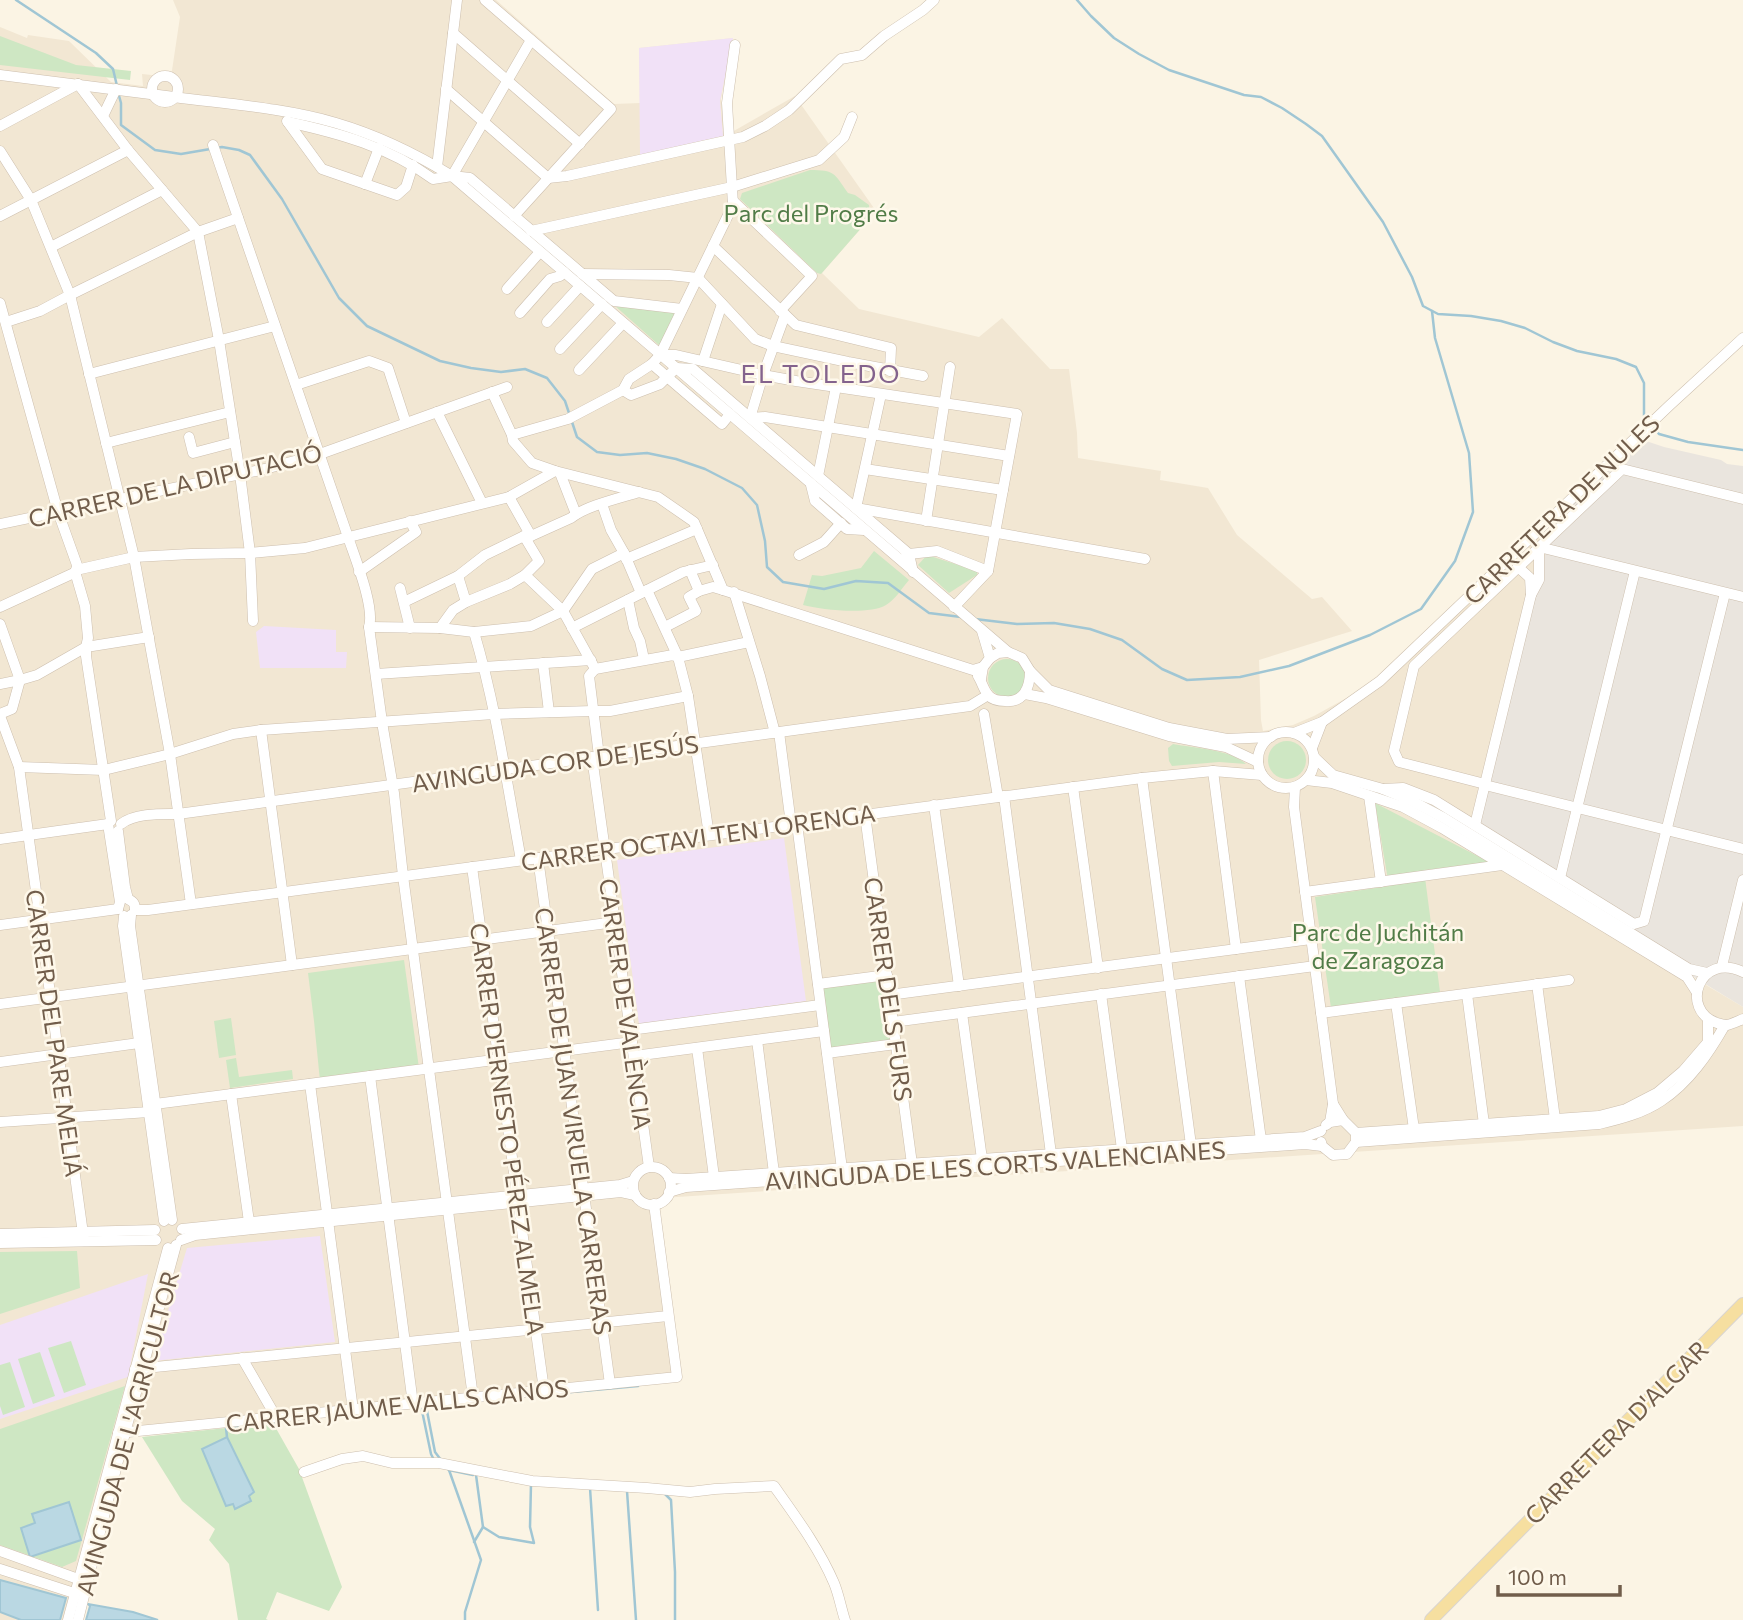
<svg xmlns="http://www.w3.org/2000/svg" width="1743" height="1620" font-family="Commissioner,sans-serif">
<rect width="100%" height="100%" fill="#fbf4e4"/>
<polygon fill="#f2e7d3" points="173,0 496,0 614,104 640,103 639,48 733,38 721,99 725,136 795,96 876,211 822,273 859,309 979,337 1002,318 1050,369 1069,369 1077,433 1078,458 1161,471 1160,480 1208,488 1237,535 1312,599 1322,597 1352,631 1259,660 1261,720 1263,731 1293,725 1314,716 1361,690 1374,680 1559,505 1684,972 1743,1007 1743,1126 662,1198 659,1212 682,1380 129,1436 102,1532 82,1620 0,1620 0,27 27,38 28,35 69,41 111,82 143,86 142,74 171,77 180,17"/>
<polygon fill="#eae5de" points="1638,433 1646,441 1664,447 1721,460 1727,464 1743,466 1743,1007 1466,838 1559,505"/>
<g fill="#f1e1f7">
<polygon points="733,38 720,101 723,136 640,155 639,48"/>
<polygon points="264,626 336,630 336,652 347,652 346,668 260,668 256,632"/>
<polygon points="784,838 806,1001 639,1024 617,860"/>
<polygon points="320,1236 335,1342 153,1361 187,1248"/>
<polygon points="148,1274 128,1377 0,1419 0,1325"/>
</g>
<g fill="#cee7c3">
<polygon points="0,36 76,65 131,71 130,80 0,65"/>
<path d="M810,170C835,170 834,173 848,193L855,195L869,205L870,218L821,274L817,273L740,199L742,193Z"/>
<polygon points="614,305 676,311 660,346"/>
<path d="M874,551L909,580C902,588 895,600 886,605C870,615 821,610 803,605L812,575L822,576L861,568Z"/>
<polygon points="927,555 977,571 977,575 949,593 918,565"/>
<circle cx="1007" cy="678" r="19"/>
<circle cx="1287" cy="760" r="19"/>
<path d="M1173,744C1194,748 1229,749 1246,764L1219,762L1172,766L1169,761L1168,748Z"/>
<polygon points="1375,803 1491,863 1424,870 1440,992 1331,1008 1315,897 1389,886"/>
<polygon points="404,960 419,1068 320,1081 314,1021 308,973"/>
<polygon points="882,980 890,1040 830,1048 822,987"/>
<polygon points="231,1018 236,1055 219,1058 214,1021"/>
<polygon points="236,1058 239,1077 292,1070 293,1079 230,1088 226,1060"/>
<polygon points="77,1251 80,1288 0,1314 0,1252"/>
<polygon points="71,1341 86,1385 64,1393 48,1348"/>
<polygon points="40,1352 55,1396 33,1404 18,1359"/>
<polygon points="10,1362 25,1407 3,1415 0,1406 0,1365"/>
<polygon points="125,1386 76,1561 62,1567 0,1545 0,1429"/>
<polygon points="273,1423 299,1469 342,1587 329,1611 277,1592 266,1619 268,1620 238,1620 229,1564 209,1540 215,1529 182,1501 142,1437"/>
</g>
<g fill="#bad8e3" stroke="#a0c6d4" stroke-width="2">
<polygon points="227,1437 254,1492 249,1496 251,1501 235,1509 233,1504 226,1506 202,1449"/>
<polygon points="69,1502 81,1540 30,1557 21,1528 35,1523 32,1514"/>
<polygon points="0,1580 66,1598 60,1620 21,1620 0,1612"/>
<polygon points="88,1604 133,1612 158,1620 86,1620 90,1606"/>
</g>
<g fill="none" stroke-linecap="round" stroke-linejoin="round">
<g stroke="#a0c6d4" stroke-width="2.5">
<polyline points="16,0 96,53 113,69 117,86"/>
<polyline points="1077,0 1091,16 1114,38 1139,54 1169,70 1244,95 1261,97 1282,108 1306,124 1322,136 1383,222 1412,277 1423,306 1438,314 1471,316 1501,321 1525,328 1553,342 1577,351 1616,359 1636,367 1644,383 1644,416 1659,434 1688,442 1743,450"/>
<polyline points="118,92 121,103 121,125 155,150 181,154 222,147 239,150 250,155 282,199 339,298 367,326 440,361 471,368 501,372 525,369 547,378 565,401 577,437 597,452 620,455 647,453 676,459 705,469 742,488 757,505 765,541 767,567 783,582 824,589 856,581 888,583 929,613 961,617"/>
<polyline points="975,619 1017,624 1054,623 1090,629 1122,640 1162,669 1187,680 1240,677 1289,666 1370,635 1421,609 1455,561 1473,512 1469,453 1435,338 1432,311"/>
<polyline points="561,1393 638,1386"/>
<polyline points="421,1406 431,1454 434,1460"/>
<polyline points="426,1406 435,1452 441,1460"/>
<polyline points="227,1437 226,1428 273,1423 279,1421"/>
<polyline points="447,1468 449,1470 473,1475"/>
<polyline points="449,1470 481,1560 465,1612 465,1620"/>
<polyline points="590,1488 598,1610"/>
<polyline points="627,1491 636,1620"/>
<polyline points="664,1493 671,1500 675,1572 675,1620"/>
<polyline points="483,1527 499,1537 534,1543 530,1527 531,1484"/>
<polyline points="474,1542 483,1527 476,1475"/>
</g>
<g stroke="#cdbfae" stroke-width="11">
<g id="minor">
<polyline points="485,0 611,109 514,216"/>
<polyline points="453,33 580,144"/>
<path d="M0,75C58,82 116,90 174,97C227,104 285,108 336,123C377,135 416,154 452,176L1008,652"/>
<circle cx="165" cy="89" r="13"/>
<polyline points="78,84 128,150 198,232 219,340 240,474 250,553 253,621"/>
<polyline points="446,89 548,178"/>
<polyline points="103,116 116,89"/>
<polyline points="287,121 322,169 397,195 406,187 413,165"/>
<path d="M288,122C339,133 389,147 433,179L452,176L470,178L614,301L682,309"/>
<polyline points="0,126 78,84"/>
<path d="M213,145L348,537C355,558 375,607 369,627L382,722L394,793L403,876L473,1397"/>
<polyline points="0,151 31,200 70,295 134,557 170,754 191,904"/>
<polyline points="437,167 457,0"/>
<polyline points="452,176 531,40"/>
<polyline points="548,178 567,176 743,137 765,126 789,110 841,59 862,55 884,36 923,10 934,0"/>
<polyline points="365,184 379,148"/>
<polyline points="733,201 812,276 780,311"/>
<polyline points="0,216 128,150"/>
<polyline points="531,231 732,187 819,160 844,137 852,117"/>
<polyline points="713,246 796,325 891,348 890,371"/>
<polyline points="51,247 162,190"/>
<polyline points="582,274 669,275 698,278 755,339 773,346 848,362 923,376"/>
<polyline points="507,289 540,252"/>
<polyline points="0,303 58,512 77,565 76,575 85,606 88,638 86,647 86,656 111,821"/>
<polyline points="520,313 550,279 560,276 564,272"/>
<polyline points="785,315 763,375 750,418 765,417 1009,456"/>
<polyline points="6,322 40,311 70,295 198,232 238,218"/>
<polyline points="547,322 580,286"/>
<polyline points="560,349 602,304"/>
<polyline points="660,355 676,355 763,375 796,381 1017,414 988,571 954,607"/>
<polyline points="703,361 722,304"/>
<polyline points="579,370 623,323"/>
<polyline points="89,374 275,326"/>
<polyline points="296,385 369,361 388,368 406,423"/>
<polyline points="623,390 631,395 660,384 676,368 693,369 909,554 913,572"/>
<polyline points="492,392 512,435 513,441 532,463 555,471 658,497 694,522 723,590 973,670 983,667"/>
<polyline points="880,399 856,508 1145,559"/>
<polyline points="437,412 482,503"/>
<polyline points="730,414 722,424 652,364 660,355 733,205 727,103 735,45"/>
<polyline points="512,435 568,419 623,390 629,379 652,364"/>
<polyline points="189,437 193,453 235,442"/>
<polyline points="106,443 230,412"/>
<polyline points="865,469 1003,490"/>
<polyline points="560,473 576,514"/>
<polyline points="818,476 835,392"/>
<polyline points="811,485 815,501 847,529 864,530"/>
<polyline points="509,497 531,536"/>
<polyline points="602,504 611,530 624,553 641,593"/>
<polyline points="926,521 950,367"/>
<polyline points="0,524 265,469 320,454 507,387"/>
<polyline points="799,555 824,542 841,523"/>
<polyline points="906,556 909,554 937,551 988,571"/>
<polyline points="626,559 697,529"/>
<polyline points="1518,567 1530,578 1531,595 1539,580 1539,547 1743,597"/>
<polyline points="76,570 134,557 191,554 250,553 305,548 509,497 555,471"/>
<polyline points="690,570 699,591 713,587 723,590"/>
<polyline points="359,572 416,532 410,521"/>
<polyline points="525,575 563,611 593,665"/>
<polyline points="458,576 466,602"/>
<polyline points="400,588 410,628"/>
<polyline points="647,590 678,657 688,696 709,835"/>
<polyline points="734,592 760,676 775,733"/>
<polyline points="628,600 634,628 640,641 644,659"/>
<path d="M404,602L458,576L485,555L524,536H531L571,518C585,506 620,498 639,492"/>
<polyline points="0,607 76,572"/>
<polyline points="0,624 20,680 0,684"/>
<polyline points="369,627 440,628 474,632 531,626 563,611 592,569 624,553"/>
<polyline points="665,627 696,611 689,597 699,591"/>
<polyline points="440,628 453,610 466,602 510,584 525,575 539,561 524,536"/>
<polyline points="572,628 683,572 713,565"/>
<polyline points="982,631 990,658"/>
<path d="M474,632C496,706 507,784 521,860"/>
<polyline points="543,663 549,712"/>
<polyline points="595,669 673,655 678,657 749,642"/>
<polyline points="595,669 589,676 599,756"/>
<polyline points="376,674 591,660"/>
<path d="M978,676C982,682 984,691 989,696C993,700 999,701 1005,701C1024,703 1030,687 1030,671"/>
<polyline points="981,679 983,667 990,658 998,653 1008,652 1022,658 1030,671 1049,690 1169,728 1227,739 1271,737"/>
<polyline points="1025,694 1046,698 1169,736 1226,747 1258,762"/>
<polyline points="0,714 12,709 20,680 37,675 86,647 149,637"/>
<polyline points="984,714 998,797"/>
<polyline points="0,716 19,767 84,1241"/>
<polyline points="261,730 292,965"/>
<polyline points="779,732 791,824"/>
<circle cx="1286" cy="760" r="28"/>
<polyline points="1294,733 1322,722 1380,681 1670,405 1743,338"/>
<polyline points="1312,748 1322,722"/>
<polyline points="592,757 649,1167"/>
<polyline points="1314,757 1333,775 1383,789 1410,800 1444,818 1689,969 1707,973"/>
<polyline points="19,767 104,770 170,754 233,734 261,730 494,714 593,711 610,711 688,696"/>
<polyline points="1213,771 1236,949"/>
<polyline points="1142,778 1191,1145"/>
<polyline points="1306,780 1332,783 1403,807 1442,828 1687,977 1696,991"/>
<polyline points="1485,784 1399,762 1394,751 1414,666 1622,469 1743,499"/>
<polyline points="1485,785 1743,849"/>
<polyline points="1073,787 1098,968"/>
<polyline points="1295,787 1294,807 1333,1104 1330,1122"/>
<polyline points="1383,789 1403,788 1434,800 1634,924 1644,921 1725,593"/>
<polyline points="1004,796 1051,1154"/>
<polyline points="1369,796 1381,882"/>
<polyline points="934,805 959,986"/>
<polyline points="865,815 912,1164"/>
<polyline points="108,824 120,902 118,909"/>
<path d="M121,824C135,813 160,814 178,814L970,706L988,695"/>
<polyline points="797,824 842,1169"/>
<polyline points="1475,825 1531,595"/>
<path d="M118,831L125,887L128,899C134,902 135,904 135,910"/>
<polyline points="0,839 108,824"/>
<polyline points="538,858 610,1384"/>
<polyline points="472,867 544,1390"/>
<polyline points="1560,878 1635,571"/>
<polyline points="1305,892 1502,865"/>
<polyline points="135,910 148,910 1142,778 1213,771 1262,775"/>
<polyline points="131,915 130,926 172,1220"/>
<polyline points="124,916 123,926 164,1221"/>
<polyline points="0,925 118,909"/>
<polyline points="1722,966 1743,880"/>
<path d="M1743,972C1699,951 1679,1010 1717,1023C1720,1024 1724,1025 1727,1025C1732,1024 1738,1021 1743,1019"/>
<polyline points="1239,976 1261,1140"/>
<polyline points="818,984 887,975"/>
<polyline points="1537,984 1555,1119"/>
<polyline points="1101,994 1122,1149"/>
<polyline points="1467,994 1484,1124"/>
<polyline points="889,995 1311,939"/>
<polyline points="1396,1003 1414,1129"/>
<polyline points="0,1004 615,922"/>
<polyline points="962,1013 982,1159"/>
<polyline points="1321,1013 1569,980"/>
<polyline points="893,1022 1315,966"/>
<polyline points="630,1030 820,1005"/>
<polyline points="757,1040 774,1173"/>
<polyline points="697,1048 714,1177"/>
<polyline points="827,1053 896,1044"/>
<polyline points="634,1056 824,1031"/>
<polyline points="0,1062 139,1043"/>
<polyline points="370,1076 413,1404"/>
<polyline points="310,1084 353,1410"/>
<polyline points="231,1094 250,1229"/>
<polyline points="155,1104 632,1042"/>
<polyline points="0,1122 149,1112"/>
<polyline points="1326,1125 1330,1122 1343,1120"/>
<polyline points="1356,1133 1599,1116 1626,1109 1657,1093 1683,1071 1708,1042 1708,1020"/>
<polyline points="1321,1142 1322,1146 1333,1155 1347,1154 1356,1142 1356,1133 1343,1120 1333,1104"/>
<path d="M1356,1142L1599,1124C1621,1119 1643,1113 1661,1101C1689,1083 1709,1053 1725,1025"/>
<circle cx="652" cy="1186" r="19"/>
<polyline points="669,1178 686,1179 1305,1137 1321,1131"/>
<polyline points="669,1192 686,1187 1305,1144 1322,1146"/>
<polyline points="182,1229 620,1185 633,1181"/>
<polyline points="0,1234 155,1230"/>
<polyline points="181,1240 195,1235 621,1192 635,1195"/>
<polyline points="0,1243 156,1240"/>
<polyline points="242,1358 276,1417"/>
<polyline points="135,1369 668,1316"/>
<polyline points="118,1433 677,1377 654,1204"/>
<path d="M304,1472L342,1459L363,1456L392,1463H439L532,1481L647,1488L690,1492L715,1489L774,1486C796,1517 819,1548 834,1583C839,1595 841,1608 845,1620"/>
<polyline points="0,1551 78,1579"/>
<polyline points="0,1569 74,1593"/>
<polyline points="68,1620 168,1248"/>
<polyline points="78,1620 125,1433 176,1245"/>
</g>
</g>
<g stroke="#dad5d0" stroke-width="14">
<polyline id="major" points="1431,1620 1743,1304"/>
</g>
<use href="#minor" stroke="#fff" stroke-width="10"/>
<use href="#major" stroke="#f6dfa0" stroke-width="12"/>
</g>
<g text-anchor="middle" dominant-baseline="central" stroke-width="5" stroke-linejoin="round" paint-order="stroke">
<g font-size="24" fill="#517c47" stroke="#fef8ea">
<text x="811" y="212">Parc del Progrés</text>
<text x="1378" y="931">Parc de Juchitán<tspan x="1378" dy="28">de Zaragoza</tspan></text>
</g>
<g font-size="24" fill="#715d4b" stroke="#fef8ea">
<text transform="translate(175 485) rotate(-13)">CARRER DE LA DIPUTACIÓ</text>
<text transform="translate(1561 509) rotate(-44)">CARRETERA DE NULES</text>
<text transform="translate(555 763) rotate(-8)">AVINGUDA COR DE JESÚS</text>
<text transform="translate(698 837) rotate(-8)">CARRER OCTAVI TEN I ORENGA</text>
<text transform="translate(889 989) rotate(82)">CARRER DELS FURS</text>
<text transform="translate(626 1004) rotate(82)">CARRER DE VALÈNCIA</text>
<text transform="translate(55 1033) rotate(82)">CARRER DEL PARE MELIÁ</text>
<text transform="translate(574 1121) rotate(82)">CARRER DE JUAN VIRUELA CARRERAS</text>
<text transform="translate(508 1129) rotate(82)">CARRER D'ERNESTO PÉREZ ALMELA</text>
<text transform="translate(995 1165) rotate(-4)">AVINGUDA DE LES CORTS VALENCIANES</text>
<text transform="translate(397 1405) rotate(-6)">CARRER JAUME VALLS CANOS</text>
<text transform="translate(1616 1432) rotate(-45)">CARRETERA D'ALGAR</text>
<text transform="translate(127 1433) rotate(-75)">AVINGUDA DE L'AGRICULTOR</text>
</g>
<g font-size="26" letter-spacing="2" fill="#84638d" stroke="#fef8ea">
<text x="821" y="372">EL TOLEDO</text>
</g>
</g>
<path d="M1498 1585v10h122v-10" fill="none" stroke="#715d4b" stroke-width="3.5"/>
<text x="1508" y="1585" font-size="21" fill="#715d4b" stroke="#fef8ea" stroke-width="5" paint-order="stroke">100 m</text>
</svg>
